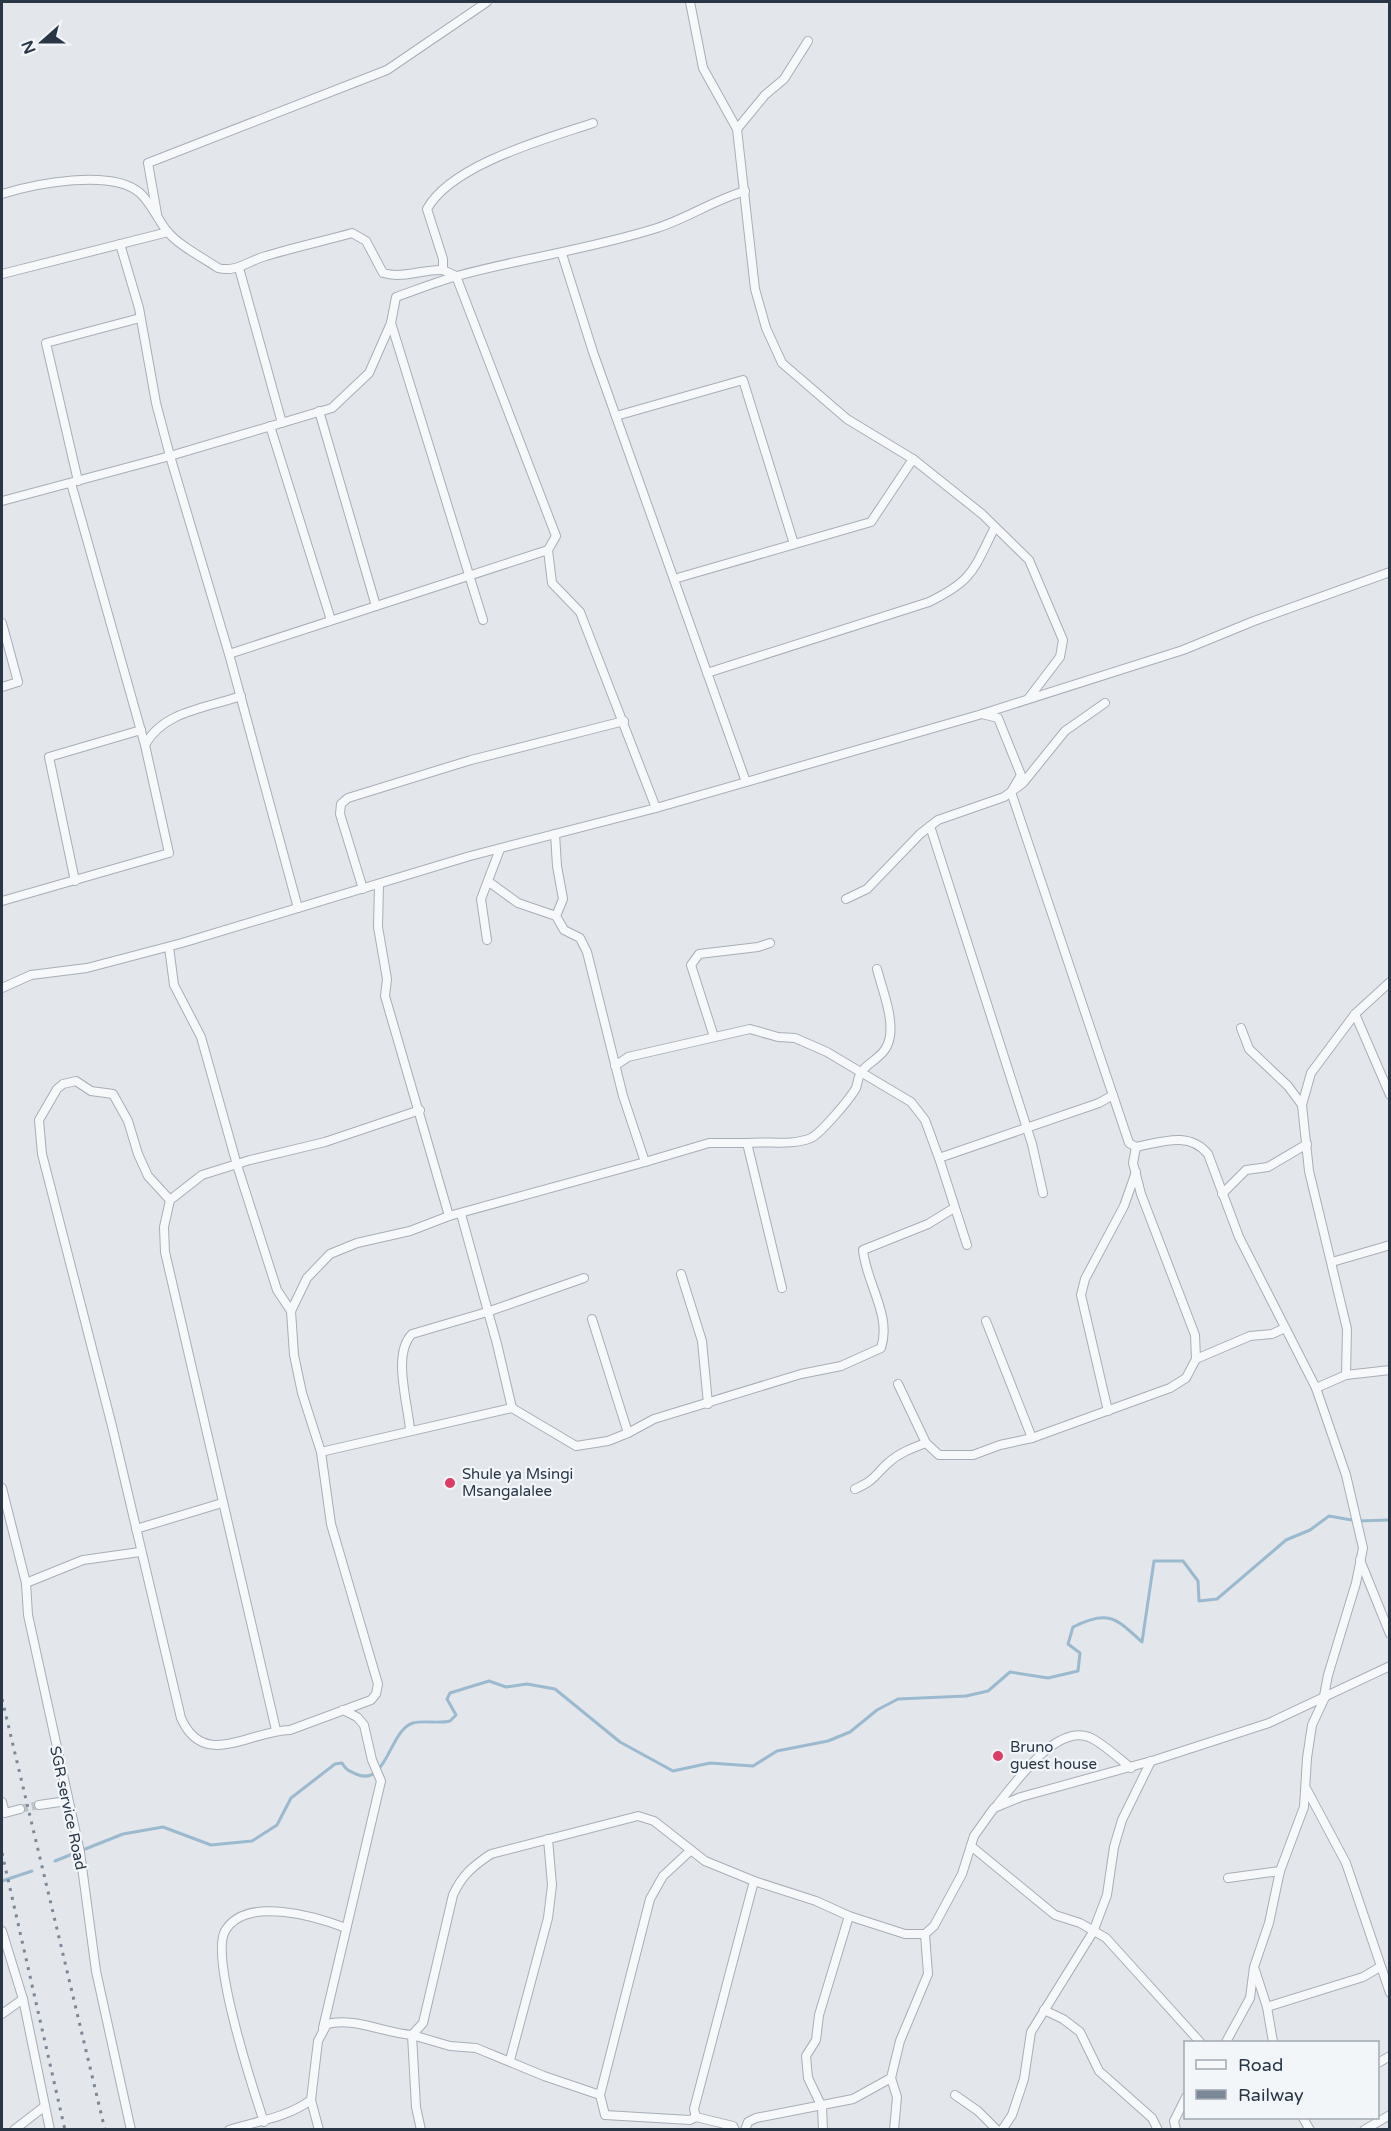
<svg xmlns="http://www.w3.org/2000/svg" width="1391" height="2131" font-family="'Varela Round',sans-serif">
<rect width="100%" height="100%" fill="#e3e7ec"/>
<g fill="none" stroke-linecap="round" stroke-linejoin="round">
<g stroke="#9bb9cf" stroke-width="3">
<path d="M55,1861L123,1834L163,1827L211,1845L252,1841L277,1825L291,1798L335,1764L342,1763C346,1770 349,1771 356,1774C387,1788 389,1730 413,1723C424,1720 438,1724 450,1721L456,1715L447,1699L450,1693L489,1681L506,1687L527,1684L555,1689L620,1742L673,1771L710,1763L753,1766L777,1751L828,1741L850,1732L877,1710L898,1699L966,1696L988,1691L1010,1672L1048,1678L1078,1671L1080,1653L1068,1644L1073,1627C1108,1609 1116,1618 1142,1642L1154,1561H1183L1198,1581L1199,1601L1217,1599L1286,1540L1310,1530L1329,1516L1357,1521L1390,1520"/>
<polyline points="2,1881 32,1871"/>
</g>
<polyline stroke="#bec4cb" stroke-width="8" stroke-dasharray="8 4" stroke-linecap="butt" points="20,1809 39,1805"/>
<g stroke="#a7aeb7" stroke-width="10">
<g id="minor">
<polyline points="690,2 703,68 737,129 755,289 766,328 782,363 847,419 913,459 982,514 1029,560 1063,640 1060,657 1028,699"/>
<path d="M593,123C546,139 452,164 427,209L443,259V270L456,276L556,536L548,550L552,583L580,612L656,808"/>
<polyline points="737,129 765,95 784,79 808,41"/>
<path d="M2,194C34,184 112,168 140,193C151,203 157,218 166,230C179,246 202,257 218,268C236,273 250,260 266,256C295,247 324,241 352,233L366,241L383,273C403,279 422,269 443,270"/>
<polyline points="157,214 148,163 387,70 487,2"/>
<polyline points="120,244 139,308 156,403 170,456 229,654 298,908"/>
<polyline points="562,254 593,352 746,782"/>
<polyline points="239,268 282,423"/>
<polyline points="2,274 168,232"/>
<polyline points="391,323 483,620"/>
<polyline points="319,411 376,606"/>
<polyline points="616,416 743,380 794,544"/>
<polyline points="270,426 331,620"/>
<polyline points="78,481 46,343 140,318"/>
<polyline points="71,483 145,745"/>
<path d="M2,501L170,456L332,408L369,373L391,323L396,297C416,290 436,282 457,276C523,258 591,249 657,228C688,218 714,200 745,191"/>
<polyline points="674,579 871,522 913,459"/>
<polyline points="2,623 18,682 2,687"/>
<polyline points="229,654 548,550"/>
<path d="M707,673L929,602C974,580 973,570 995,527"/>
<polyline points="982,714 1183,650 1254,621 1390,572"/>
<polyline points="930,826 1032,1144 1043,1193"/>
<polyline points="555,834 557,866 563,899 556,916"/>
<polyline points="75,881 49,757 141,730"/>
<polyline points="379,884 378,927 387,979 385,996 449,1216"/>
<polyline points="363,889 340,814 341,804 348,798 471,760 624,721"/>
<polyline points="846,899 867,889 920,834 938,820 1004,797 1023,783 1065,731 1105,703"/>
<path d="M2,901L169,853L145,745C163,711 207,708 241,696"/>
<polyline points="487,940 481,899 500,849"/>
<polyline points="169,947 174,985 201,1037 237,1165 277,1290 291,1311"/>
<path d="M2,988L31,975L87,968L182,943L470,856L656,808L982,714L998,718L1021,775L1011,792L1129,1143L1136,1147C1162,1142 1189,1131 1208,1154L1239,1237L1316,1388"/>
<polyline points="1355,1014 1390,1095"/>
<polyline points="1241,1028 1249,1049 1288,1086 1302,1105 1309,1171 1347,1329 1346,1375 1316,1388 1346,1475 1363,1548 1356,1583 1328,1675 1324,1696"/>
<polyline points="714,1037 691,965 699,954 758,947 770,943"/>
<polyline points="615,1066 628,1057 750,1029 778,1037 795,1038 827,1052 911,1102 925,1120 939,1158 1099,1103 1113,1095"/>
<polyline points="1302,1105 1311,1073 1355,1014 1390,982"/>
<polyline points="1136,1147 1133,1163 1141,1194 1195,1335 1196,1359"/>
<polyline points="939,1158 967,1245"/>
<polyline points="645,1162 709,1143 747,1143"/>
<polyline points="1222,1194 1246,1170 1268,1167 1307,1144"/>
<path d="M170,1200L148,1176L138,1154L128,1121L113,1094L91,1091L76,1081L63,1084L57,1089L39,1120L42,1154L112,1426L181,1718C204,1770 248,1731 290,1730L371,1700L376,1694L378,1684L331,1524L321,1452L302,1393L294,1355L291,1311L307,1278L330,1254L357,1243L410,1231L449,1216L645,1162L623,1096L587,952L580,938L564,930L556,916L518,903L489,882"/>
<polyline points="461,1214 497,1344 512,1408"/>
<polyline points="1332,1262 1390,1245"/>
<polyline points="681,1274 702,1341 708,1404"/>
<path d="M782,1288L747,1143C767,1141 792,1146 811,1138C821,1133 850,1099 856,1088C858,1083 858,1075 862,1071C872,1059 887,1056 890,1036C893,1015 882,989 877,969"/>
<polyline points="986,1321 1032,1438"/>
<polyline points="1346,1375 1390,1370"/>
<polyline points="898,1384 926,1443"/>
<polyline points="1108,1411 1081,1295 1085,1279 1124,1206 1136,1172"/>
<path d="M410,1430C408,1403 392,1354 412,1334L487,1312L584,1278"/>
<path d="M628,1433L654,1419L801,1374L841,1366L881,1348C892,1315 866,1283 863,1250L928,1224L954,1208"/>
<polyline points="321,1452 512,1408 576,1446 608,1441 628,1433 592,1319"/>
<polyline points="2,1488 26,1583 28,1615 80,1852 96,1971 131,2130"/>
<path d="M855,1489C875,1480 873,1477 888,1463C899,1453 912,1448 926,1443L939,1455H973L1000,1445L1032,1438L1170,1388L1186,1378L1196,1359L1250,1336L1272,1334L1285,1328"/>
<polyline points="136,1529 222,1503"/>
<polyline points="1360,1560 1390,1634"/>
<polyline points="26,1583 83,1560 140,1552"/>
<polyline points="276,1730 165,1252 164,1227 170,1200 202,1175 250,1160 325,1142 420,1110"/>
<polyline points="1307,1790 1346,1863 1390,1993"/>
<polyline points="2,1802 5,1813 20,1809"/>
<polyline points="39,1805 67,1801"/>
<path d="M997,1805C1015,1784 1055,1724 1089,1737C1103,1743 1118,1758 1131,1768"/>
<polyline points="971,1846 1055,1915 1080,1923 1106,1938 1200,2042"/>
<polyline points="1228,1878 1280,1871"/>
<polyline points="2,1931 23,1999 50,2130"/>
<polyline points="1255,1970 1267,2007 1273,2042"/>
<polyline points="1267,2007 1363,1977 1380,1967"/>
<polyline points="1044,2010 1063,2019 1080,2032 1099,2071 1152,2118 1158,2130"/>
<polyline points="2,2014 23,1999"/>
<polyline points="323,2028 381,1781 372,1760 364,1725 357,1717 343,1710"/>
<polyline points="1226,2042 1250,1998 1254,1967 1269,1923 1280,1871 1304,1807 1307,1758 1312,1725 1326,1695"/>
<polyline points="510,2060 548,1918 552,1885 548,1839"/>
<polyline points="1378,2063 1390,2056"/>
<polyline points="891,2078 897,2097 894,2130"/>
<polyline points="600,2095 650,1899 663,1876 691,1850"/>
<polyline points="955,2095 978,2111 997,2130"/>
<polyline points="311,2100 319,2130"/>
<polyline points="696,2117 694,2109 754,1881"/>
<polyline points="1303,2118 1310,2130"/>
<path d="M264,2122C253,2089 210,1958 225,1931C246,1895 317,1917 346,1928"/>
<polyline points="14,2130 45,2106"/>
<path d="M229,2130C257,2121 286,2118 311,2100L318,2041L327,2024C353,2017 385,2033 412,2035L423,2023L453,1895C462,1875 473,1866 491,1854L638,1816L654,1821L705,1861L754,1881L816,1901L849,1916L905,1934H925L934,1926L962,1874L974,1836L994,1808L1021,1797L1155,1760L1269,1723L1390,1666"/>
<polyline points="421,2130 416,2107 412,2035 450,2046 476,2048 544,2076 600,2095 605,2115 690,2120 696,2117 733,2126 735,2130"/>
<polyline points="745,2130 748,2122 756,2118 853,2099 891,2078 900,2041 928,1974 925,1934"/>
<polyline points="823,2130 822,2107 808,2078 806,2056 816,2040 819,2015 849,1916"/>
<polyline points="1002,2130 1012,2115 1024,2079 1031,2032 1093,1932 1107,1895 1114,1847 1122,1820 1151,1761"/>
<polyline points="1176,2130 1174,2121 1186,2097"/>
<polyline points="1364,2130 1390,2115"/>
</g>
</g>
<use href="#minor" stroke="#f6f8fa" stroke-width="8"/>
<g stroke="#7a8898" stroke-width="3" stroke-dasharray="3 6" stroke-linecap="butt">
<polyline points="2,1699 105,2130"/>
<polyline points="2,1853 65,2130"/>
</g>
</g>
<g fill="#dc3d65" stroke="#f3f6f9" stroke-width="2">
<circle cx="450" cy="1483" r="6"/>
<circle cx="998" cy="1756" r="6"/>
</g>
<g text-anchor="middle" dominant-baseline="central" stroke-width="4.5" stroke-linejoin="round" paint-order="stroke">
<g font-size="15" fill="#283646" stroke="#f3f6f9" text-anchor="start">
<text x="462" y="1474">Shule ya Msingi<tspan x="462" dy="17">Msangalalee</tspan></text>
<text x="1010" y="1747">Bruno<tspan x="1010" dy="17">guest house</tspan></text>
</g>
<g font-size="15" fill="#283646" stroke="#f3f6f9">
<text transform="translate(68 1808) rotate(78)">SGR service Road</text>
</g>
</g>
<rect width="1391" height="2131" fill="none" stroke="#283646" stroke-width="6"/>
<rect x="1184" y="2041" width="195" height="78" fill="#f3f6f9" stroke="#a2a9b1" stroke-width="1.5"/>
<rect x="1196" y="2060" width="30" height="9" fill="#f6f8fa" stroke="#a2a9b1" stroke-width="1.5"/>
<text x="1238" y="2071" font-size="18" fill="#283646">Road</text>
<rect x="1196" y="2090" width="30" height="9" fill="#7a8898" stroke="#a2a9b1" stroke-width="1.5"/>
<text x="1238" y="2101" font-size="18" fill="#283646">Railway</text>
<g transform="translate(42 42) rotate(249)" stroke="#f3f6f9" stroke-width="4.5" paint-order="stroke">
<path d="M0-4.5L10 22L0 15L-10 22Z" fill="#283646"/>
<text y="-9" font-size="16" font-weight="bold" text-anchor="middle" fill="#283646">N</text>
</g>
</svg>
